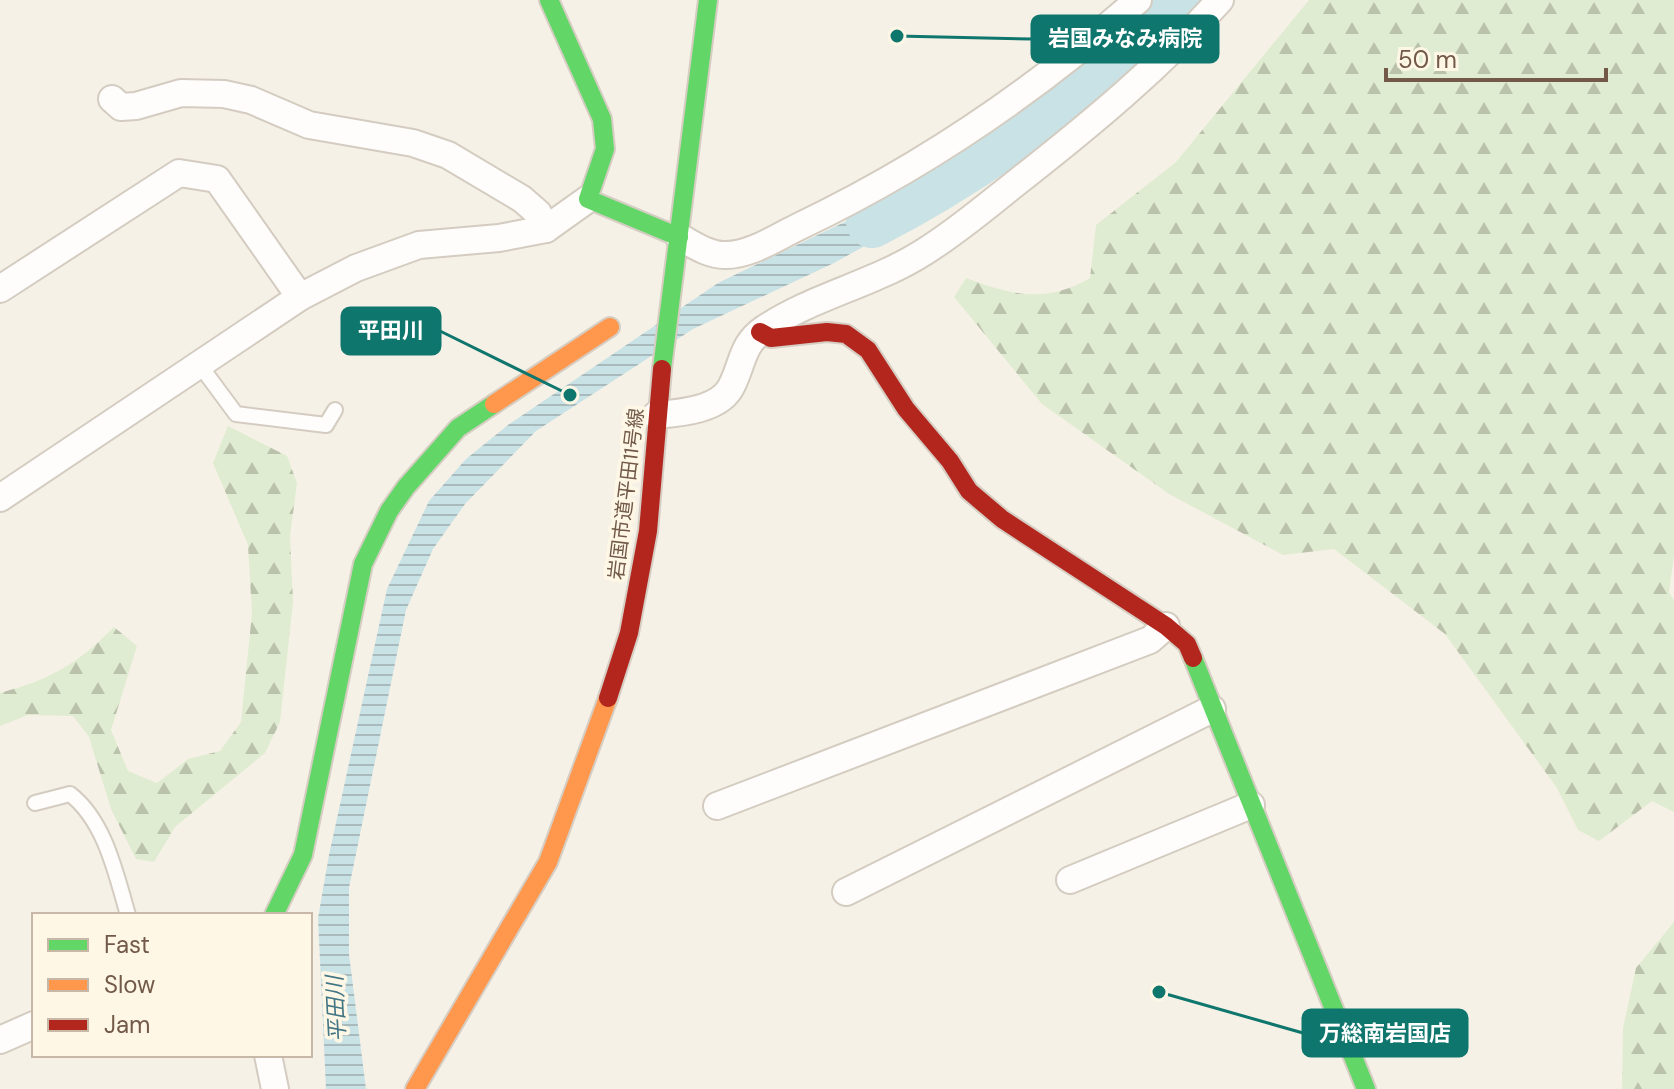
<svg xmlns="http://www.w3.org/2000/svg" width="1674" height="1089" font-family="'DM Sans','Noto Sans JP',sans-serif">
<defs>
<pattern id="forest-firs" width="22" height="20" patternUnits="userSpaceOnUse" patternTransform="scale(2)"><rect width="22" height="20" fill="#e0ecd1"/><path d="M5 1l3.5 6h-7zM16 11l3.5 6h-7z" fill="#bac2ac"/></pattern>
<pattern id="water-rules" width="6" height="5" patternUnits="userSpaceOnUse" patternTransform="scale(2)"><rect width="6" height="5" fill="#c9e2e5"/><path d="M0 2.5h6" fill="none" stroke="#a8babc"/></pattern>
</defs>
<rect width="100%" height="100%" fill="#f6f1e6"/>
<g fill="url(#forest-firs)">
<path d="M1309,0H1674V555L1669,592L1674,600V812L1652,801L1599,841L1578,830L1557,788L1445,634L1334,549L1283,555L1169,494L1042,404L954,297L966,278C1011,295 1046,304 1090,278L1096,225L1176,162Z"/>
<path d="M228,426L287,456L297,483L290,536L293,602L280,722L265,753L175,827L154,862L136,859L111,809L89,737L73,716L28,715L0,726V693C51,679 76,665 114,627L137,646L111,730L128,771L157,783L188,759L220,751L241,722L252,613L248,545L213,463Z"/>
<polygon points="1674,922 1674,1089 1622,1089 1623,1028 1636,968"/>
</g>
<polygon fill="url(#water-rules)" points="932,187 928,211 834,263 693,329 536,431 465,504 433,549 406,610 349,888 349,954 366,1089 326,1089 318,918 329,855 387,589 429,501 466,459 508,425 718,283 911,190"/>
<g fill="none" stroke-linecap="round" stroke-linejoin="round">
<path stroke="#c9e2e5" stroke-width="52" d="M872,222C986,163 1089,85 1184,0"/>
<g stroke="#d4ccc1" stroke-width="18">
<g id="lane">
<polyline points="199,364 236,414 326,425 335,410"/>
<path d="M35,803L70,794C105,821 116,874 128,915"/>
</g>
</g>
<g stroke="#d4ccc1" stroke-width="30">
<g id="street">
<polyline points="112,99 121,107 136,106 181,93 224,94 251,100 309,125 413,143 448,155 522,199 538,213 546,229"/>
<path d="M679,237C693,244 708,255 724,255C749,256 777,237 798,227C922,168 1035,91 1138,0"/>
<polyline points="0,289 179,173 217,179 300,297"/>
<path d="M656,415C680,413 721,410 732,385C743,363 742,344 764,329C813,296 874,284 924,252C958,231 989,204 1021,179C1091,124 1160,67 1220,0"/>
<polyline points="0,498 300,297 356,268 419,245 499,238 546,229 588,199"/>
<polyline points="717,806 1150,640 1166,626"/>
<polyline points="1070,880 1251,805"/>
<polyline points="846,892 1212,709"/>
<polyline points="0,1040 34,1025"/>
<polyline points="268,1055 275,1089"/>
</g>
</g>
<g stroke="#d6cdc3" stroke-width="22">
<g id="fast">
<polyline points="549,0 602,119 605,149 588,199 679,237"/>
<polyline points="662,369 708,0"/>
<polyline points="1193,658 1366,1089"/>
<polyline points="274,915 303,855 363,564 389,511 406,487 458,428 494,404"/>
</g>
</g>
<g stroke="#d6cdc3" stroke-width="22">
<g id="slow">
<polyline points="494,404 610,327"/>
<polyline points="415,1089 548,862 608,698"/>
</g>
</g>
<g stroke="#d6cdc3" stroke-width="22">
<g id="jam">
<polyline points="760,332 771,338 827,332 846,334 868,350 906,409 950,461 969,491 1002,519 1166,626 1187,644 1193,658"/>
<polyline points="608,698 629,633 648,531 662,369"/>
</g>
</g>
<use href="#lane" stroke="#fefdfb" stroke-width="14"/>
<use href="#street" stroke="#fefdfb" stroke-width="26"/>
<use href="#fast" stroke="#63d668" stroke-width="18"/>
<use href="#slow" stroke="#ff974d" stroke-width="18"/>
<use href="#jam" stroke="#b3261e" stroke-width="18"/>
</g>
<g text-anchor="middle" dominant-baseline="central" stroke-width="7" stroke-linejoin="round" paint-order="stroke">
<g font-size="20" fill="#725948" stroke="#fff7e6">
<text transform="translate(626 494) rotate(-83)">岩国市道平田11号線</text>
</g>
<g font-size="22" font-style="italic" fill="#427685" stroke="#fff7e6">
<text transform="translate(336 1009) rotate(-93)">平田川</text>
</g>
</g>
<path fill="none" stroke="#0f766e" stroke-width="3" d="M897 36L1032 39M570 395L440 331M1159 992L1303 1033"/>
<g fill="#0f766e" stroke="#fff7e6" stroke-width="3">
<circle cx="897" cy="36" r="8"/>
<circle cx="570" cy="395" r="8"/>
<circle cx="1159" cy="992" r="8"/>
</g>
<g fill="#0f766e" stroke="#0f766e" stroke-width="3">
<rect x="1032" y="16" width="186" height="46" rx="8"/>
<rect x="342" y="308" width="98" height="46" rx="8"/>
<rect x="1303" y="1010" width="164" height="46" rx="8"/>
</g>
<g font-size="22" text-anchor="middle" font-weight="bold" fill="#fff">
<text x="1125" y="46">岩国みなみ病院</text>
<text x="391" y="338">平田川</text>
<text x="1385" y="1041">万総南岩国店</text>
</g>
<rect x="32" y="913" width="280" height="144" fill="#fff7e6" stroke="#c7b8a7" stroke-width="2"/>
<rect x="48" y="939" width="40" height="12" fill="#63d668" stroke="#c7b8a7" stroke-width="2"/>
<text x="104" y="953" font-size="24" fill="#725948">Fast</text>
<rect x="48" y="979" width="40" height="12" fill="#ff974d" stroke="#c7b8a7" stroke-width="2"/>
<text x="104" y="993" font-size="24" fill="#725948">Slow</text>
<rect x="48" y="1019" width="40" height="12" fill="#b3261e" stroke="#c7b8a7" stroke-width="2"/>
<text x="104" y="1033" font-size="24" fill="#725948">Jam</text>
<path d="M1386 68v12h220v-12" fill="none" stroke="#725948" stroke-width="4"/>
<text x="1398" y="68" font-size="24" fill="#725948" stroke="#fff7e6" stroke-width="6" paint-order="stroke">50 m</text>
</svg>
